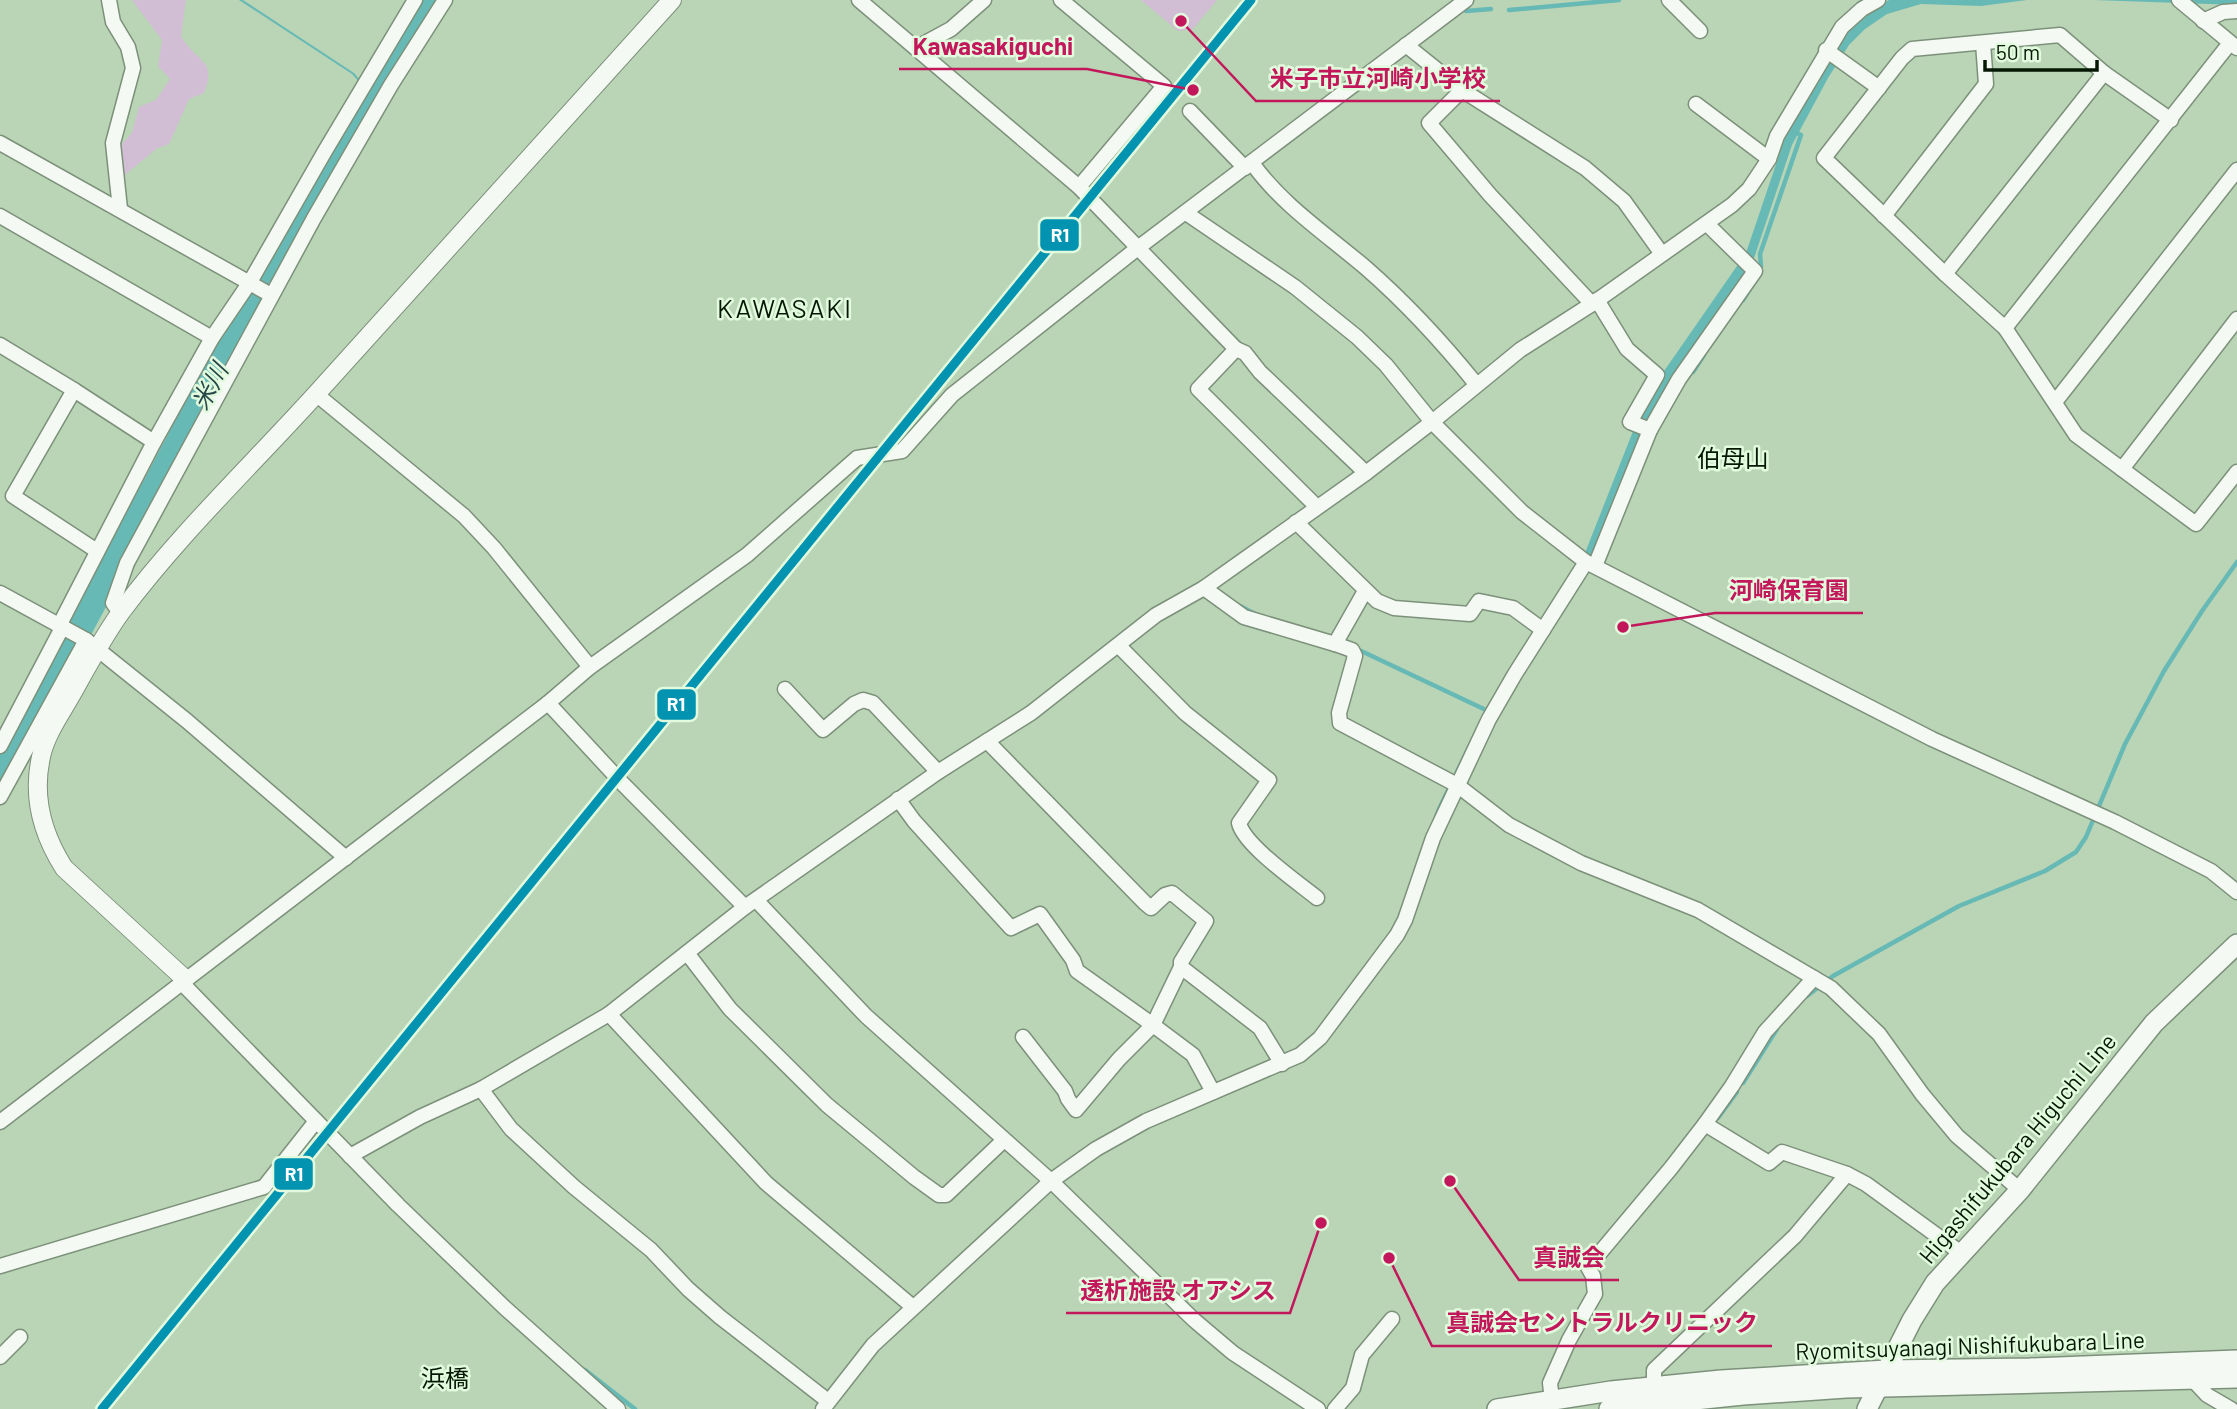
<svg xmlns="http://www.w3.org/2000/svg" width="2237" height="1409" font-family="Barlow,'Noto Sans JP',sans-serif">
<rect width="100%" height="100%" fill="#bad4b6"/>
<g fill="#d1bed4">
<path d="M132,0H186L181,36C195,62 218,59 204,93L189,99L169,144L156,149L125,175L120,146L132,133L139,107L156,100L170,79L158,66L162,40Z"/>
<polygon points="1141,0 1217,0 1193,29 1178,31"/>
</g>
<g fill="#67b9b5">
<polygon points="239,0 243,0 354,73 361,81 360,83 352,74"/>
<polygon points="1889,0 2027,0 1981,6 1921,4 1887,14 1865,29 1849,45 1828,78 1792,145 1749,273 1694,350 1601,545 1511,673 1399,925 1373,957 1396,922 1437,808 1472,736 1503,679 1585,553 1637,421 1662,374 1746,253 1788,129 1837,41 1858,19"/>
<polygon points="2094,0 2237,0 2237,5"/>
</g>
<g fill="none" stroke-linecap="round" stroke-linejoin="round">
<g stroke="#67b9b5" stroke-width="4.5">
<polyline points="1509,10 1619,0"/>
<polyline points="1466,11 1491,9"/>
<polyline points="1758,272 1761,266 1760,254 1801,135 1795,132"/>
<polyline points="1743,300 1755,281"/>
<polyline points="1693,372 1704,355"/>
<polyline points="1240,606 1257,615"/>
<polyline points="1357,649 1488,711"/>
<polyline points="1807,996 1833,976 1959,906 2045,871 2076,852 2086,837 2125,744 2164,671 2202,611 2237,562"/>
<polyline points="1743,1083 1777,1029"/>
<polyline points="1718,1118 1737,1092"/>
<polyline points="585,1370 635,1409"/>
</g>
<polyline stroke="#67b9b5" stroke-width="26" points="0,779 238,330 328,177 392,61 432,0"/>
<g stroke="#7c917a" stroke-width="17">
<g id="minor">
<polyline points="109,0 113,22 128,47 133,68 113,143 120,209"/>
<polyline points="859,0 1079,187 1236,349"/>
<polyline points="1061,0 1164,86 1079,187"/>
<polyline points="1669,0 1700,31"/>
<polyline points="2179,0 2237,48"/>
<polyline points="2203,21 2223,12 2237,11"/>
<polyline points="1406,45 1462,90 1585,168 1624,201 1662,254"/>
<polyline points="916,48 951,29 984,0"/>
<polyline points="1826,50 1879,88"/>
<polyline points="1462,90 1429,123 1490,195 1592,304"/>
<polyline points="1696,104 1769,159"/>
<polyline points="1190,111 1245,168"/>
<polyline points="2171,120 2104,73 2060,35 1912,49 1902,58 1824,158 1945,274 2005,328 2076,435 2196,524 2237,472"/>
<polyline points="0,143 271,295"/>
<path d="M1252,163C1282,205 1326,234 1366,268C1406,303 1443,343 1476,384"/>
<polyline points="1186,213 1295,287 1357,337 1386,365 1432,422 1522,512 1586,562 1932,739 2115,822 2211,871 2237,892"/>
<polyline points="0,216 212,338"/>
<polyline points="1884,216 1986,84 1983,43"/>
<polyline points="1945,274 2104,73"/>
<polyline points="1597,300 1627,349 1657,375 1630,422 1650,430"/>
<polyline points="2005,328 2230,43"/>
<polyline points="0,345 74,390"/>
<polyline points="316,394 464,516 494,548 590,667"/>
<polyline points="2055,402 2237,170"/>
<polyline points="2122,469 2237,319"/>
<polyline points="1316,506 1198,389 1236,349 1245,353 1260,372 1366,473"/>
<polyline points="1296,522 1377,601 1394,608 1470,614 1479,601 1513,608 1543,630"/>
<polyline points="97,551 13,496 74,390 154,442"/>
<polyline points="1595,566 1650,430 1679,379 1755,271 1707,224"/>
<polyline points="1204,588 1244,617 1335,644 1365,591"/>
<polyline points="0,593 86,640 187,721 346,858"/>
<polyline points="120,613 113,603 127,563 314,218 391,85 445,0"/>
<polyline points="60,624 154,442 212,338 250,282 325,151 415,0"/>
<polyline points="1335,644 1352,650 1355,656 1339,713 1340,723 1457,785 1509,825 1581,863 1698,910 1831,988 1879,1034 1922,1094 1957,1136 2020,1190"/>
<path d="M1119,646L1185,713L1269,780L1239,823C1244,845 1297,882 1317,898"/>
<polyline points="785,689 823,730 854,704 863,700 873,703 938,772"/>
<polyline points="548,703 623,784 745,907"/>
<polyline points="0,746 63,626"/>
<polyline points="0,797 86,640"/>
<polyline points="898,799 914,821 1011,928 1040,914 1073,960 1077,971 1153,1025 1181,967 1181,962 1206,921 1172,893 1165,895 1151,908 1145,903 987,741"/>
<polyline points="756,900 866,1016 1051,1181 1194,1320 1233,1353 1318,1409"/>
<polyline points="687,953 730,1009 827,1105 914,1177 939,1195 946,1195 1004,1140"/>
<polyline points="1181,967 1260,1028 1282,1064"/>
<polyline points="1814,978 1765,1032 1732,1086 1705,1124 1769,1163 1782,1152 1847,1174 1866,1184 1961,1253"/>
<polyline points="181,982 398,1205 505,1308 618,1409"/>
<polyline points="609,1014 766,1183 913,1307"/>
<polyline points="1023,1037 1065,1091 1068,1099 1076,1110 1119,1059 1153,1025 1193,1055 1213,1092"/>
<polyline points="481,1089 511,1129 574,1187 651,1250 688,1289 720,1317 828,1401"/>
<polyline points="0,1122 548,703 590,667 747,555 857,458 902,451 952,395 1139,247 1466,0"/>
<polyline points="350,1156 420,1117 481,1089 609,1014 745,907 938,772 1031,713 1156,615 1204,588 1366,473 1432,422 1520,350 1592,304 1732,205 1749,189 1769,159 1777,136 1842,27 1862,9 1878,0"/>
<polyline points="0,1266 264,1187 316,1121"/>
<polyline points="0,1357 20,1337"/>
<polyline points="2194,1381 2207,1395 2231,1409"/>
<polyline points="1654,1386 1654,1370 1795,1236 1847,1174"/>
<polyline points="1552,1400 1550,1383 1569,1340 1595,1294 1593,1276 1588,1267 1671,1168 1705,1124"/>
<polyline points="823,1409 873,1345 1051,1181 1096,1149 1146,1121 1300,1055 1320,1038 1397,935 1405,920 1433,838 1489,719 1515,674 1586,562"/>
<polyline points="1335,1409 1353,1388 1362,1355 1392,1319"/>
</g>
</g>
<g stroke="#7c917a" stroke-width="20">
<path id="tertiary" d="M185,979L64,868C43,835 32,797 41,757C45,735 62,712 73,692C88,665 103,637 121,612C180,533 252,465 318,392C436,262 554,131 672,0"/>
</g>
<g stroke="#7c917a" stroke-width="22">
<g id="secondary">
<polyline points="1497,1409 1611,1391 1721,1380 1887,1370 2030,1368 2237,1360"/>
<polyline points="1609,1409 1743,1395 1846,1388 2237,1378"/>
<polyline points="1867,1409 1912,1320 1935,1283 2020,1190 2154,1023 2237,944"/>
</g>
</g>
<use href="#minor" stroke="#f5f9f4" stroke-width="14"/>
<use href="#tertiary" stroke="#f5f9f4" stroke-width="18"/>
<use href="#secondary" stroke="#f5f9f4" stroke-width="19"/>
<g stroke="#e2fbde" stroke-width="14">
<polyline id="rail-1" points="102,1409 1251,0"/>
</g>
<use href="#rail-1" stroke="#0193b0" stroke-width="9"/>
</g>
<g text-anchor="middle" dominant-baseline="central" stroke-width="5" stroke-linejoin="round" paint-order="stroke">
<g font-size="23" fill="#061804" stroke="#e2fbde">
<text transform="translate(2017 1148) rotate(-50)">Higashifukubara Higuchi Line</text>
<text transform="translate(1970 1345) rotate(-2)">Ryomitsuyanagi Nishifukubara Line</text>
</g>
<g font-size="24" font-style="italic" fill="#274749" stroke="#e2fbde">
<text transform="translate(209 386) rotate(-62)">米川</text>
</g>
<g font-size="24" fill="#061804" stroke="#e2fbde">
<text x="1733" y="457">伯母山</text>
<text x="445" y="1377">浜橋</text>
</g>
<g font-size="26" letter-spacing="2" fill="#061804" stroke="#e2fbde">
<text x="785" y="307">KAWASAKI</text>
</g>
</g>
<path fill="none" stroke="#c2185b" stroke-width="2.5" d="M1193 90L1087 69H899M1181 21L1256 101H1500M1623 627L1715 613H1863M1450 1181L1519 1280H1619M1321 1223L1290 1313H1066M1389 1258L1432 1346H1772"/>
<g fill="#c2185b" stroke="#e2fbde" stroke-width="2.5">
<circle cx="1193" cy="90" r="7"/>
<circle cx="1181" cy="21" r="7"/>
<circle cx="1623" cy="627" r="7"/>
<circle cx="1450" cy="1181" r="7"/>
<circle cx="1321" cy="1223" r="7"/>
<circle cx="1389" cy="1258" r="7"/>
</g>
<g font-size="24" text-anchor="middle" font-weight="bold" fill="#c2185b" stroke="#e2fbde" stroke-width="5" stroke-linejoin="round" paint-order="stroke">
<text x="993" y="55">Kawasakiguchi</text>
<text x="1378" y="87">米子市立河崎小学校</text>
<text x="1789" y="599">河崎保育園</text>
<text x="1569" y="1266">真誠会</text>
<text x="1178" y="1299">透析施設 オアシス</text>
<text x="1602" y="1331">真誠会セントラルクリニック</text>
</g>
<g stroke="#e2fbde" stroke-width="2.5">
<rect x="1039" y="218" width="41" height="34" rx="7" fill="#0193b0"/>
<rect x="656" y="688" width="41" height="33" rx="7" fill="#0193b0"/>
<rect x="273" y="1157" width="41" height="34" rx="7" fill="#0193b0"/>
</g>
<g font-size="19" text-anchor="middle" font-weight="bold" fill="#fff">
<text x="1060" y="242">R1</text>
<text x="676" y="711">R1</text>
<text x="294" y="1181">R1</text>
</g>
<path d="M1985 60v10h112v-10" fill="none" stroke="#061804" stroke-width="3.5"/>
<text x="1996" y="60" font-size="21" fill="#061804" stroke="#e2fbde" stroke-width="5" paint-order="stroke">50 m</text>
</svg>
